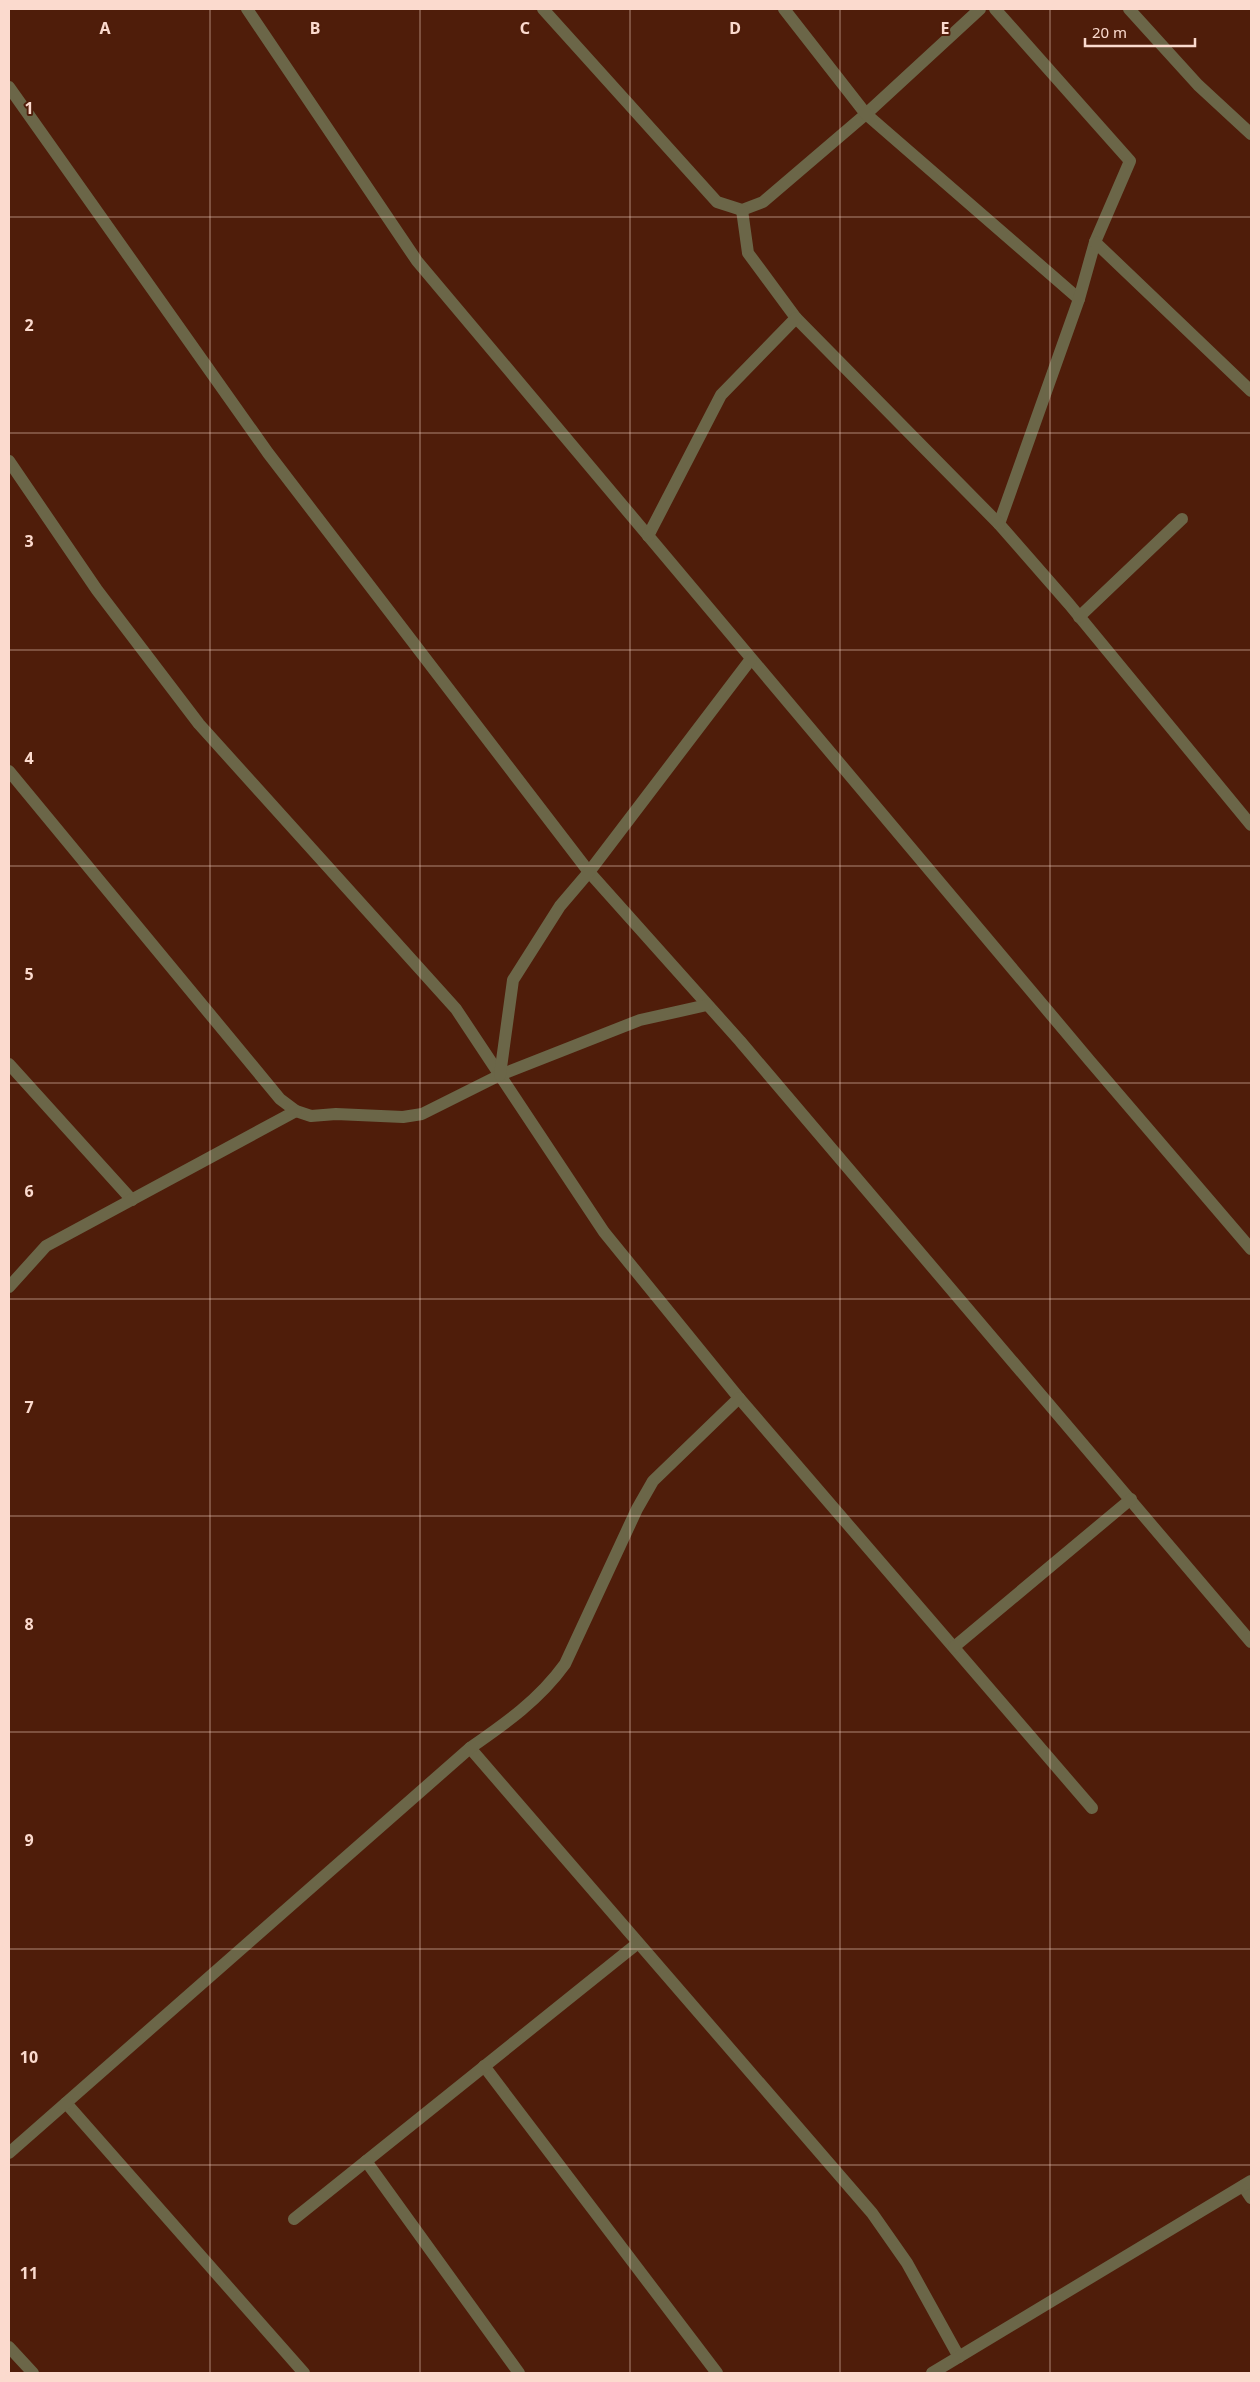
<svg xmlns="http://www.w3.org/2000/svg" width="1260" height="2382" font-family="'Noto Sans',sans-serif">
<rect width="100%" height="100%" fill="#4f1d0a"/>
<g fill="none" stroke-linecap="round" stroke-linejoin="round">
<g stroke="#6b6648" stroke-width="12">
<polyline points="247,9 417,261 1090,1061 1251,1249"/>
<polyline points="543,9 717,202 742,210 763,202 866,114 980,9"/>
<polyline points="784,9 866,114 1079,299"/>
<polyline points="995,9 1130,161 1095,242 1079,299 999,524 1069,604 1251,825"/>
<polyline points="1129,9 1198,85 1251,134"/>
<polyline points="9,87 268,453 589,872 740,1041 1251,1642"/>
<polyline points="742,210 748,253 796,318 999,524"/>
<polyline points="1095,242 1251,391"/>
<polyline points="9,461 97,590 199,724 456,1009 604,1232 739,1398 1092,1808"/>
<polyline points="648,536 721,395 796,318"/>
<polyline points="1079,617 1182,519"/>
<polyline points="9,771 280,1099 296,1111 311,1116 336,1114 403,1117 422,1114 500,1075 640,1020 707,1005"/>
<polyline points="9,1064 132,1200"/>
<polyline points="500,1075 513,980 560,906 589,872 751,659"/>
<polyline points="9,1287 46,1246 296,1111"/>
<polyline points="954,1647 1131,1499"/>
<polyline points="470,1748 872,2213 907,2263 959,2357"/>
<polyline points="484,2066 717,2373"/>
<polyline points="66,2103 304,2373"/>
<path d="M9,2153L470,1748C506,1723 539,1700 565,1664L637,1509L653,1481L739,1398"/>
<polyline points="366,2161 519,2373"/>
<polyline points="1243,2186 1251,2198"/>
<polyline points="294,2219 638,1943"/>
<polyline points="9,2347 33,2373"/>
<polyline points="932,2373 1251,2181"/>
</g>
</g>
<path fill="none" stroke="#fbdace" stroke-width="1" stroke-opacity="0.55" d="M210,9V2373M420,9V2373M630,9V2373M840,9V2373M1050,9V2373M9,217H1251M9,433H1251M9,650H1251M9,866H1251M9,1083H1251M9,1299H1251M9,1516H1251M9,1732H1251M9,1949H1251M9,2165H1251"/>
<g font-size="16" text-anchor="middle" font-weight="bold" fill="#fbdace" stroke="#4f1d0a" stroke-width="4" stroke-linejoin="round" paint-order="stroke">
<text x="105" y="34">A</text>
<text x="315" y="34">B</text>
<text x="525" y="34">C</text>
<text x="735" y="34">D</text>
<text x="945" y="34">E</text>
<text x="29" y="114">1</text>
<text x="29" y="331">2</text>
<text x="29" y="547">3</text>
<text x="29" y="764">4</text>
<text x="29" y="980">5</text>
<text x="29" y="1197">6</text>
<text x="29" y="1413">7</text>
<text x="29" y="1630">8</text>
<text x="29" y="1846">9</text>
<text x="29" y="2063">10</text>
<text x="29" y="2279">11</text>
</g>
<rect width="1260" height="2382" fill="none" stroke="#fbdace" stroke-width="20"/>
<path d="M1085 38v8h110v-8" fill="none" stroke="#fbdace" stroke-width="2.5"/>
<text x="1092" y="38" font-size="15" fill="#fbdace" stroke="#4f1d0a" stroke-width="4" paint-order="stroke">20 m</text>
</svg>
